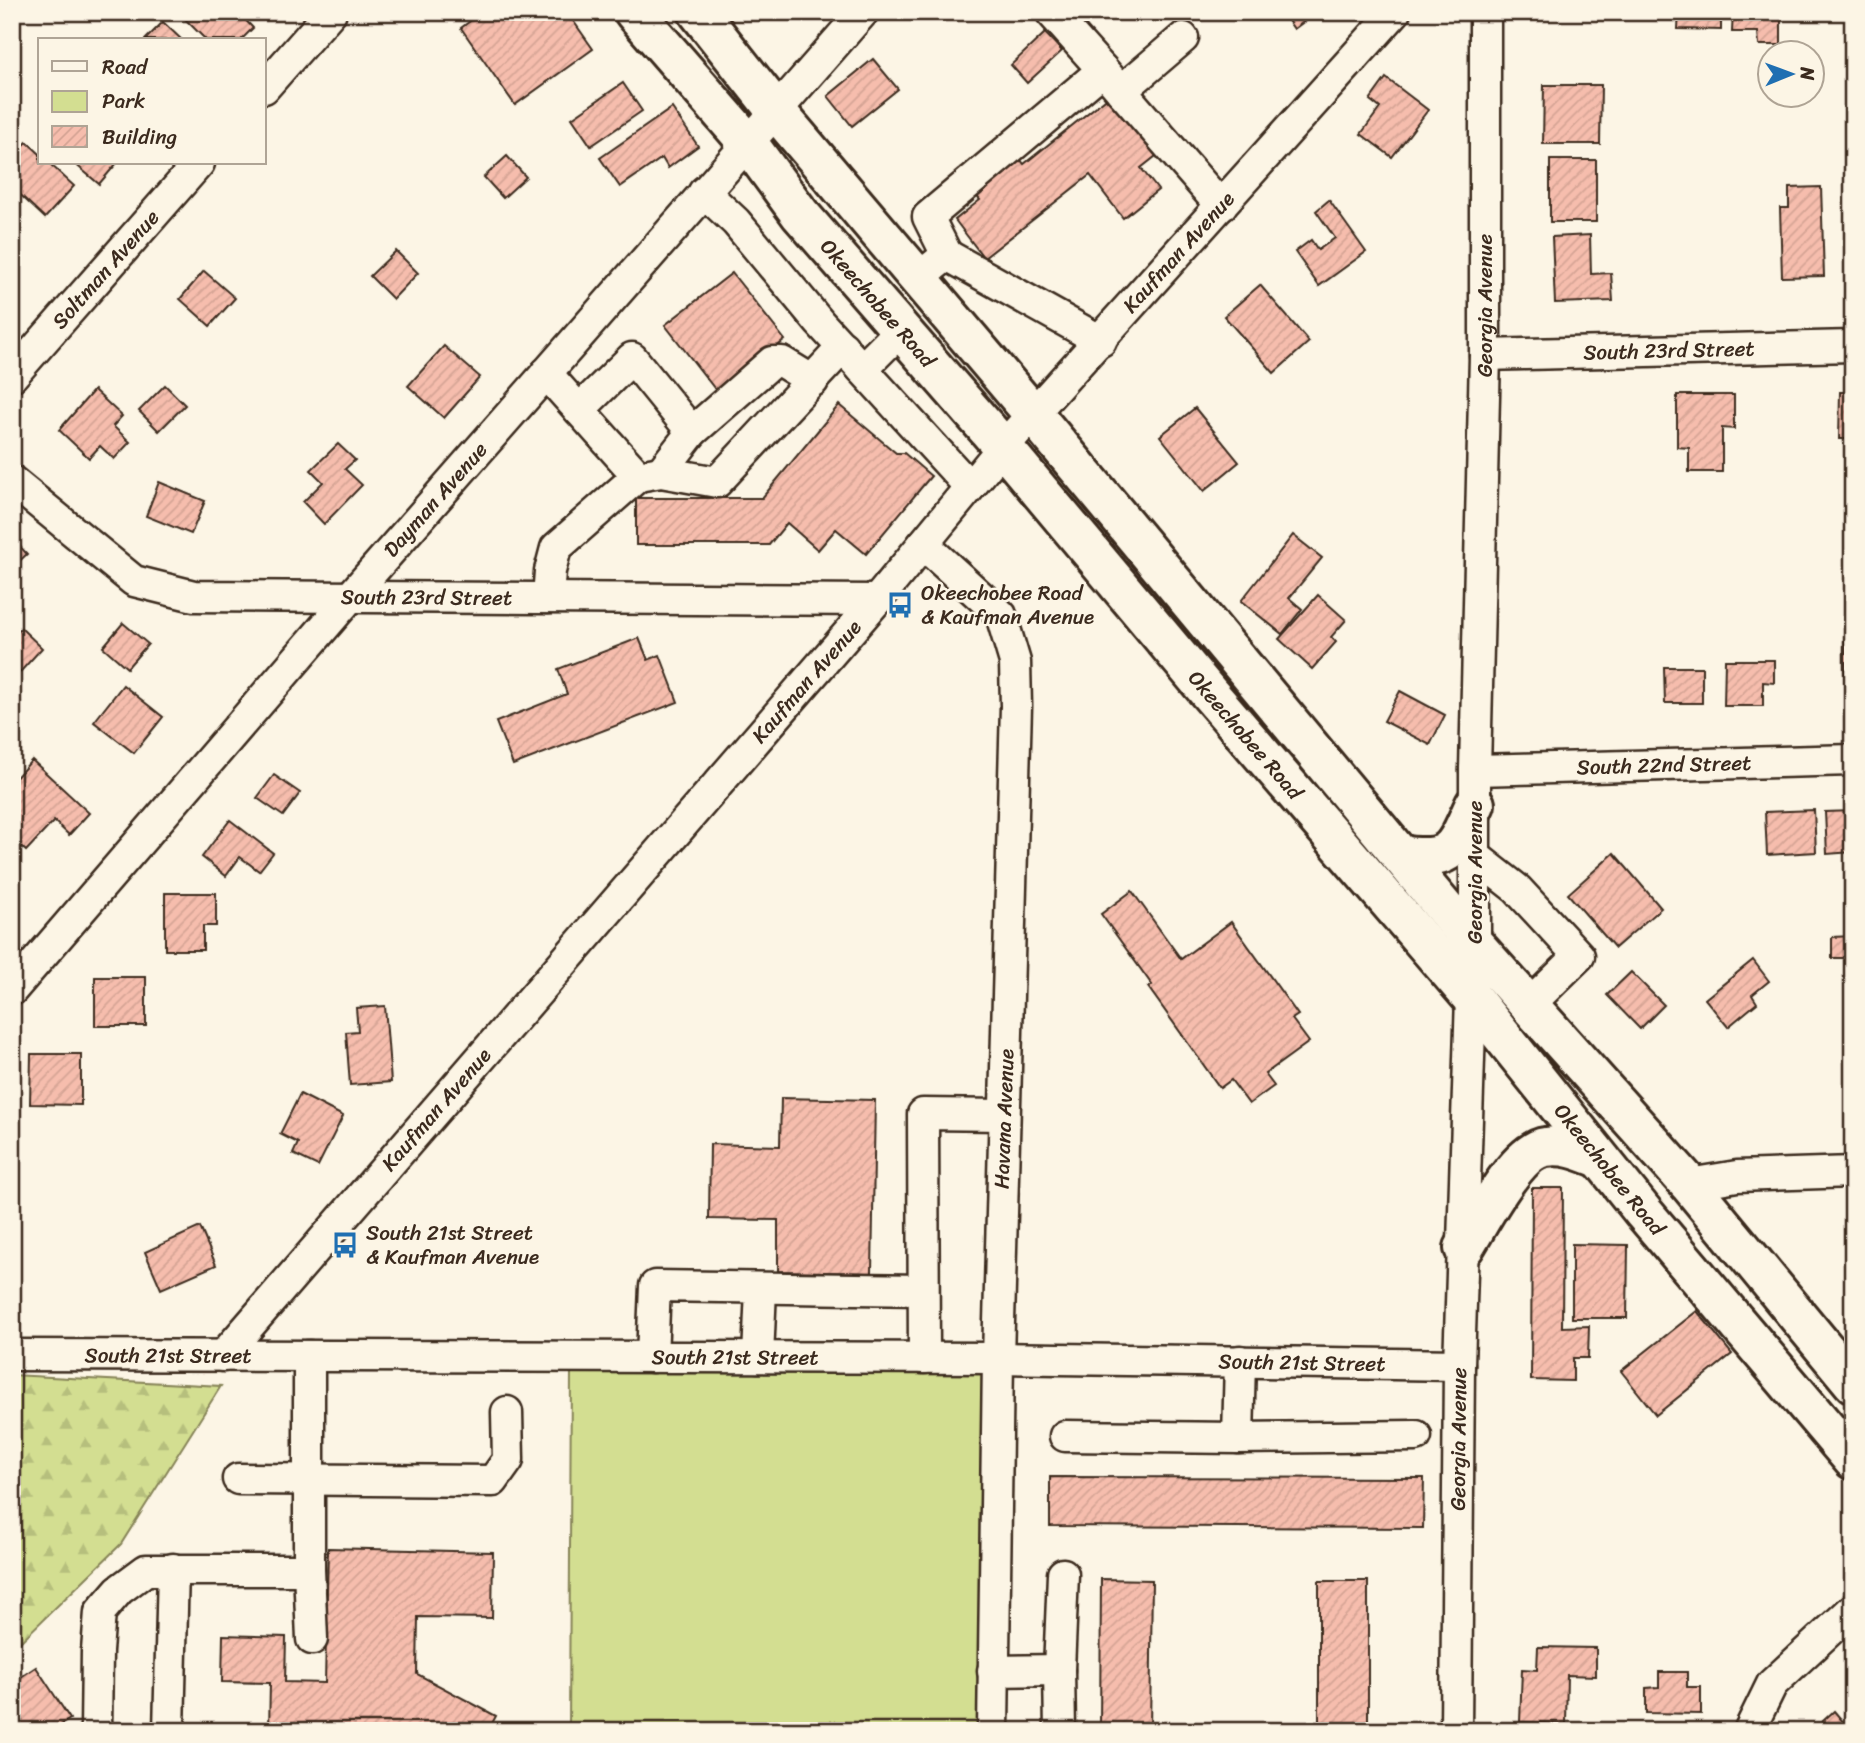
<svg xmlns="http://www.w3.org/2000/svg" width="1865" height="1743" font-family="Sriracha,sans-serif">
<defs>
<pattern id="forest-firs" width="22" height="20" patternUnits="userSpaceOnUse" patternTransform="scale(1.75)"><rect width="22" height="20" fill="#d3de91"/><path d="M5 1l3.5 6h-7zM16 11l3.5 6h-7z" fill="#b6bf7d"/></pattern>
<pattern id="building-hatch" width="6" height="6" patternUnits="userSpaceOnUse" patternTransform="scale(1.75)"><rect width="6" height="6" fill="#f6bdad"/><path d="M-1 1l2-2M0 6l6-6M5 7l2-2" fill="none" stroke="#d4a394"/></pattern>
</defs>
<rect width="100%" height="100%" fill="#fcf5e5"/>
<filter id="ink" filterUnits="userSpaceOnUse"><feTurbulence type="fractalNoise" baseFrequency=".0143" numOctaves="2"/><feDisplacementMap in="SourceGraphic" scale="14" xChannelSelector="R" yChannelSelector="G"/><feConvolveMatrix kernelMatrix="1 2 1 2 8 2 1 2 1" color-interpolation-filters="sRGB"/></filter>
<g filter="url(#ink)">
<polygon fill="#d3de91" stroke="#878458" stroke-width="2" points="571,1370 983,1371 978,1731 569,1731"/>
<polygon fill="url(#forest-firs)" stroke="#878458" stroke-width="2" points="12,1375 221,1386 121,1544 12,1650"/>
<g fill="url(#building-hatch)" stroke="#3b2a1e" stroke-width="2">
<polygon points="192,12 238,12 253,28 241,40 206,40 185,19"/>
<polygon points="482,12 567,12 593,49 515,105 461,28"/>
<polygon points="1282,12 1317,12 1294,29"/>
<polygon points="1679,12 1721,12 1721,30 1678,29"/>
<polygon points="1733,12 1781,12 1781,45 1759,45 1758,32 1732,32"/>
<rect x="1850" y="12" width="3" height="45"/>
<polygon points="163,22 182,40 145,40"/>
<polygon points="1045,33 1062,51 1027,83 1011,65"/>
<polygon points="873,59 898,89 852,126 828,96"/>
<polygon points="1386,78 1428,110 1392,157 1361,134 1380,108 1370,100"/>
<polygon points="623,83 642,111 591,146 572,118"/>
<polygon points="1544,85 1601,85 1600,144 1543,144"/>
<polygon points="1109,96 1156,156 1141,168 1158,190 1123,218 1090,175 984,258 955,220 980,200 972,191 1017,155 1024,164"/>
<polygon points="672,108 698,146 668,168 662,158 620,187 600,158"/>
<polygon points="27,142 40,154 40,163 49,163 74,186 45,218 12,187 12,157"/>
<polygon points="507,156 526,177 503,198 484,177"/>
<rect x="1550" y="160" width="46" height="62"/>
<polygon points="74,163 117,163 99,184"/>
<polygon points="1821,187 1824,276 1782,277 1780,208 1789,208 1789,188"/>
<polygon points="1329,200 1366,252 1319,286 1295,252 1311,240 1318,250 1335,238 1316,211"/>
<polygon points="1848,222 1853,222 1853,267 1851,267"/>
<polygon points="1590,235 1591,274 1611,273 1613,301 1555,303 1552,237"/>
<polygon points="396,251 418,273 393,299 370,276"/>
<polygon points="204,271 235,298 210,326 180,299"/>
<polygon points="732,273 785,340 718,393 665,325"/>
<polygon points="1260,285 1309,342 1274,373 1224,316"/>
<polygon points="444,346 480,377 444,418 408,386"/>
<polygon points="165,385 185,405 159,431 139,411"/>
<polygon points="94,390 122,416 113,426 130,442 114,459 100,446 89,458 59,430"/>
<polygon points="1840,392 1853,392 1853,439 1839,439"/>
<polygon points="1677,395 1734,395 1734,429 1722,428 1722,472 1689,472 1689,448 1677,447"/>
<polygon points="839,405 896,453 904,453 931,476 866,554 836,529 818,550 787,523 769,545 636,545 636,498 762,498"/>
<polygon points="1195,408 1239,462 1204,491 1160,436"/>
<polygon points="338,444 355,460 345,469 362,485 324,524 303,502 323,482 311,470"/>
<polygon points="159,482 205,501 191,534 146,516"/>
<polygon points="1293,535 1322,558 1289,598 1302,609 1282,634 1241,601"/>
<polygon points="12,538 27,554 12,568"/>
<polygon points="1318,595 1346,620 1331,637 1336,642 1312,669 1279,639"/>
<polygon points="123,623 148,644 127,668 103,647"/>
<polygon points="21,628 42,648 12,681 12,638"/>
<polygon points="639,638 648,660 660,655 678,702 513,765 496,722 567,694 558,669"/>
<rect x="1845" y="639" width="8" height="47"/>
<polygon points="1725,660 1774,660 1774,683 1763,682 1763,706 1724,706"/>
<polygon points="1664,667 1702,667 1702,703 1665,703"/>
<polygon points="123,685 163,717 134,753 94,722"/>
<polygon points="1400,691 1445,715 1430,745 1384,721"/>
<polygon points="32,760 89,813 69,835 54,821 26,851 12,838 12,782"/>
<polygon points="274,775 300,793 283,816 257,798"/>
<polygon points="1814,810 1816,852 1767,855 1765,812"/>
<polygon points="1853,811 1853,852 1827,854 1825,812"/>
<polygon points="230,820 273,853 259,871 240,857 226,876 202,857"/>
<polygon points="1614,853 1661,908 1615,948 1568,894"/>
<polygon points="1132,891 1181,959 1231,922 1298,1015 1292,1019 1309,1042 1265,1074 1274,1086 1249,1104 1231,1080 1220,1088 1148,987 1152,985 1101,914"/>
<polygon points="165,893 216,893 216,926 203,926 203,950 165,950"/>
<polygon points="1853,936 1853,958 1832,958 1832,937"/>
<polygon points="1753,960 1769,981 1752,995 1757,1003 1728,1027 1705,999"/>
<polygon points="1631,972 1664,1005 1640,1029 1607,995"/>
<rect x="95" y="977" width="51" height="49"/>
<polygon points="385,1006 391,1082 350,1085 346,1032 358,1031 356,1008"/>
<polygon points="31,1054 81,1054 81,1105 30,1104"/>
<polygon points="300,1094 343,1116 318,1166 293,1154 298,1143 280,1134"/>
<polygon points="781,1098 875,1100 872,1273 778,1271 778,1220 709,1219 710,1144 780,1146"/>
<polygon points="1532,1188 1563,1188 1562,1327 1589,1326 1588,1358 1573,1358 1573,1381 1531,1380"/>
<polygon points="200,1227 216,1265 161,1289 145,1252"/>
<polygon points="1572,1244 1628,1245 1627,1318 1572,1318"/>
<polygon points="1697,1311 1732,1354 1656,1415 1621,1371"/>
<polygon points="1050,1477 1424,1478 1423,1528 1050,1526"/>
<polygon points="328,1548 493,1552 492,1618 418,1617 417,1674 496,1716 488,1731 269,1731 270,1683 222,1682 223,1635 286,1637 285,1682 325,1683"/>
<polygon points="1101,1579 1152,1580 1150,1731 1100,1731"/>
<rect x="1319" y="1581" width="49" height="150"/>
<polygon points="1538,1647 1596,1648 1596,1676 1567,1675 1566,1724 1520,1722 1522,1669 1537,1670"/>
<polygon points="36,1667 70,1719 52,1731 12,1731 12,1683"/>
<polygon points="1659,1672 1687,1672 1687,1687 1701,1687 1701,1714 1646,1713 1646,1688 1659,1687"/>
<polygon points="1834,1711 1851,1731 1812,1731"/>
</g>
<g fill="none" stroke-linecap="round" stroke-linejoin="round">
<g stroke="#3b2a1e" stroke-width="35">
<g id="minor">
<polyline points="1051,12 1103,70"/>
<polyline points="264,88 331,12"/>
<polyline points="1121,91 1183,38"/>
<polyline points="704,192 736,222 820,323 970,487"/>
<polyline points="947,255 928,217 1103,70 1221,206"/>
<polyline points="932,267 947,255 1101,341"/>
<path id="s1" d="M1485,355L1853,346"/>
<polyline points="862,369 901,330"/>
<polyline points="546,373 638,476 661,472 717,482 843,347"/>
<path id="s2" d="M12,376L199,163"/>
<polyline points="579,410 632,358 692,432 661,472"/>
<polyline points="692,432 772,362 782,362 813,381"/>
<path id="s3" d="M12,481L134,581L194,596L877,600"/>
<polyline points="923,544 1001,615 1015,662 1016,706 998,1358 993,1731"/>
<polyline points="548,598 550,571 556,548 638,476"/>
<path id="s4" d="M1475,770L1853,760"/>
<polyline points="1475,856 1517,889 1579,956 1529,1005"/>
<path id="s5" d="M12,990L351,596L863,12"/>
<polyline points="1689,1184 1737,1176 1853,1172"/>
<path id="s6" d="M12,1355L998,1358L1459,1365"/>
<path id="s7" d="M223,1356L877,600L1003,447L1395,12"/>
<polyline points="652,1357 655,1286 923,1290"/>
<polyline points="758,1357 761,1289"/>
<polyline points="924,1358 923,1114 1004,1115"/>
<polyline points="1240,1361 1238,1438 1416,1436"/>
<polyline points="1065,1436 1238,1438"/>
<polyline points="238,1479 493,1481 508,1460 507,1412"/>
<polyline points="309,1570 312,1639"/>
<polyline points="1059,1670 1063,1574"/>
<polyline points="993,1671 1059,1670 1060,1731"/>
<polyline points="96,1731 97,1651 100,1612 119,1590 146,1570 309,1570 309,1356"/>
<polyline points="169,1731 173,1569"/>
<path id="s8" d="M1456,1731L1459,1365L1471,997L1475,945V770L1485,355V12"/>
<polyline points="1749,1731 1772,1684 1853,1609"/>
</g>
</g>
<g stroke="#3b2a1e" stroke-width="44">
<g id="major">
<path id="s9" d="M634,12L748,143L800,214L1003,447L1209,693L1471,997L1644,1213L1853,1460"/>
<polyline points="698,12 777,112 1034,415 1475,945 1689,1184 1853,1383"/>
<path d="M1400,855C1455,863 1454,848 1475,804"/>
<path d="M1464,1248C1480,1223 1516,1150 1546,1147C1566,1144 1581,1151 1599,1158"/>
</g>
</g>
<use href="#minor" stroke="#fcf5e5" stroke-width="30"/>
<use href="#major" stroke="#fcf5e5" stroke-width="38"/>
</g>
</g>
<defs>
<g id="bus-bare" transform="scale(2.1)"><path d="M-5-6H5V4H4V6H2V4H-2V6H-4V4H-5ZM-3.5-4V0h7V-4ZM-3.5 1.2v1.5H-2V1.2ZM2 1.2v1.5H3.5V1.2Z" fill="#1f6fb2" stroke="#fcf5e5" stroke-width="2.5" paint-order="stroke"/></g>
</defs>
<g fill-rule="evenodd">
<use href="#bus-bare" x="900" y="605"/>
<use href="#bus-bare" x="345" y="1245"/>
</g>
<g text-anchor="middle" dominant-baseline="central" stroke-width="5" stroke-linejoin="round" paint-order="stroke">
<g font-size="21" fill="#3b2a1e" stroke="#fcf5e5">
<text stroke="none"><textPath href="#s7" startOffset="1460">Kaufman Avenue</textPath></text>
<text stroke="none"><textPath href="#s2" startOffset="142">Soltman Avenue</textPath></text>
<text stroke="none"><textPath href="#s9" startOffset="380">Okeechobee Road</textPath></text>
<text stroke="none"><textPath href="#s8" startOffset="1426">Georgia Avenue</textPath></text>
<text stroke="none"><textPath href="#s1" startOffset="184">South 23rd Street</textPath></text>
<text stroke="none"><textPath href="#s5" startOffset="648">Dayman Avenue</textPath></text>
<text stroke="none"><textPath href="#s3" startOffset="452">South 23rd Street</textPath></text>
<text stroke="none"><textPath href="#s7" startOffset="892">Kaufman Avenue</textPath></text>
<text stroke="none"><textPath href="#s9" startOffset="947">Okeechobee Road</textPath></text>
<text stroke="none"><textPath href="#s4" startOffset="189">South 22nd Street</textPath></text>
<text transform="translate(1475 872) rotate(-90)">Georgia Avenue</text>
<text stroke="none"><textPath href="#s7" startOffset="326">Kaufman Avenue</textPath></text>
<text transform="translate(1004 1119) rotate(-88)">Havana Avenue</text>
<text stroke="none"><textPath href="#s9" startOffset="1514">Okeechobee Road</textPath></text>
<text stroke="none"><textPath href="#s6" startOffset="156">South 21st Street</textPath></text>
<text stroke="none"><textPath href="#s6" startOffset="723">South 21st Street</textPath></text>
<text stroke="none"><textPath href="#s6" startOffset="1290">South 21st Street</textPath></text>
<text stroke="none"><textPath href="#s8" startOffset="292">Georgia Avenue</textPath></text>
</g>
<g font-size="21" fill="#3b2a1e" stroke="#fcf5e5" text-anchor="start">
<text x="921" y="593">Okeechobee Road<tspan x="921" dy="24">&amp; Kaufman Avenue</tspan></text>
<text x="366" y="1233">South 21st Street<tspan x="366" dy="24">&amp; Kaufman Avenue</tspan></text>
</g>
</g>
<rect width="1865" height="1743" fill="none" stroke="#fcf5e5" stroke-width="42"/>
<rect x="21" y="21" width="1823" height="1701" fill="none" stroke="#3b2a1e" stroke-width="2.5" filter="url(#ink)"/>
<rect x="38" y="38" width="228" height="126" fill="#fcf5e5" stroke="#afa495" stroke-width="2"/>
<rect x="52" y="61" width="35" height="10" fill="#fcf5e5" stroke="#afa495" stroke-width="2"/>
<text x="102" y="74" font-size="21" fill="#3b2a1e">Road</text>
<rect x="52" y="91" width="35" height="21" fill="#d3de91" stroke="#afa495" stroke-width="2"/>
<text x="102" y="108" font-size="21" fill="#3b2a1e">Park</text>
<rect x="52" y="126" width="35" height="21" fill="url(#building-hatch)" stroke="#afa495" stroke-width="2"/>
<text x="102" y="144" font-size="21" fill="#3b2a1e">Building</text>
<g transform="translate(1791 74) rotate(89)"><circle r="33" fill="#fcf5e5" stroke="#afa495" stroke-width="2"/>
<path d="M0-5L12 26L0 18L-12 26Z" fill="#1f6fb2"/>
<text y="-10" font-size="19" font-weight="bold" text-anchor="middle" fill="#3b2a1e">N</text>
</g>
</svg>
